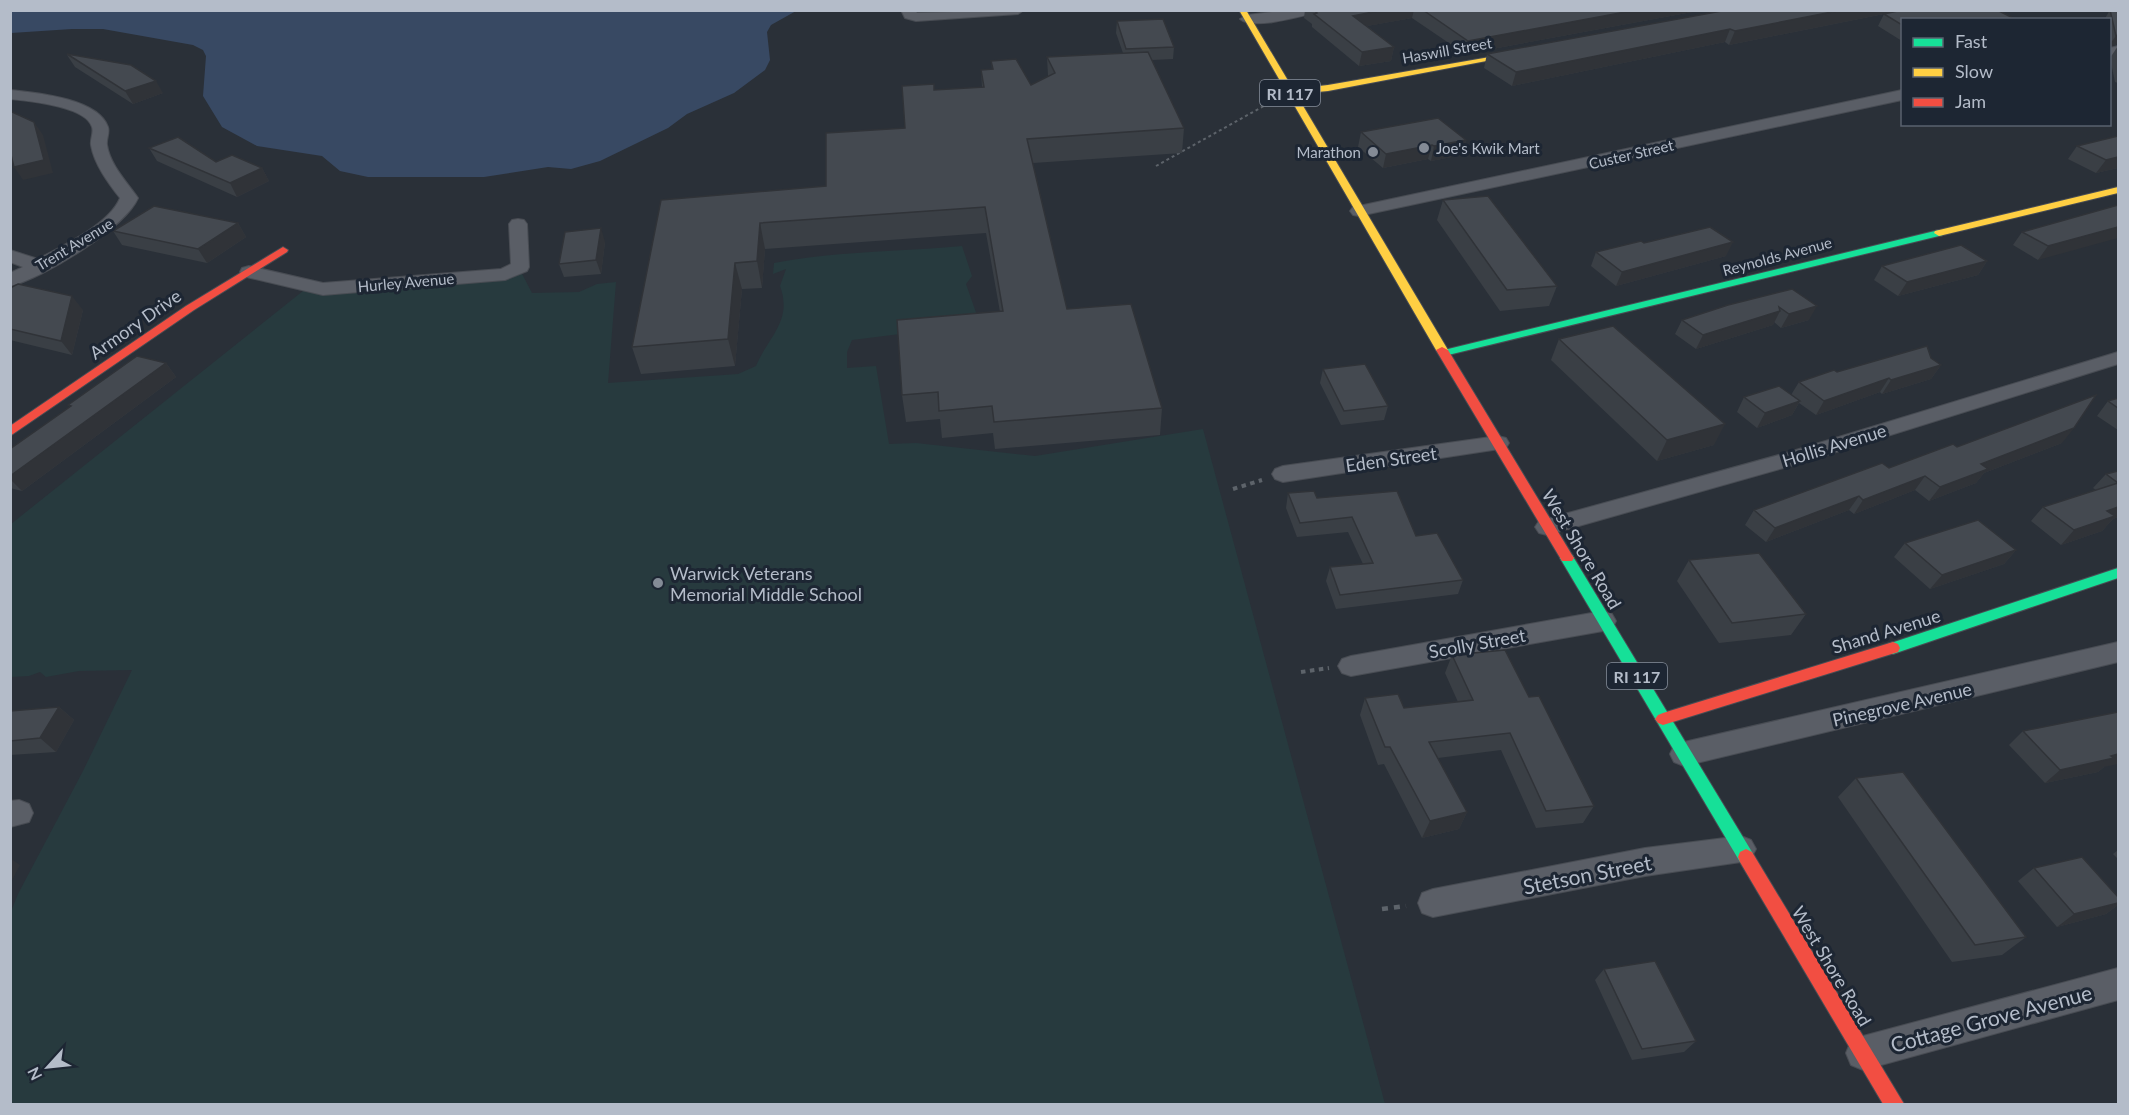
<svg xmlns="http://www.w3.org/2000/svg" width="2129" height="1115" font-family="Lato,sans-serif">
<rect width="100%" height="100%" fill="#2a3038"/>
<path fill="#273a3e" d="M962,246L972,276L966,284L980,324L852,340L847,352V368L876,366L889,444L916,443L1035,456L1203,429L1385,1104H11L10,914L18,894L83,771L132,670L79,671L46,677L40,672L29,676L11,677V524L308,287L519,268L532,293L579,292L597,284L616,282L608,383L738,374L756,366C768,337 793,321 780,286L786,269L773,274L774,263C836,251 899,252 962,246Z"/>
<polygon fill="#384963" points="11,10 796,10 796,11 771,25 767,32 770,60 765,70 734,93 687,114 668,128 600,161 571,169 548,167 484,177 368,177 340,171 322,156 257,146 222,127 203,96 206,56 203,50 193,45 103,29 72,29 11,33"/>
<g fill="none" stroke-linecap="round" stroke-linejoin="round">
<g stroke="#484c53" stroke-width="2">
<g id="street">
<polygon points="901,10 915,10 917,13 1024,10 1018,14 916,21 905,18"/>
<path d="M1289,10H1315L1314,13C1298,17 1252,30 1240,19L1247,15Z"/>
<polygon points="2118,46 2118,54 2110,56 2110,48"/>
<path d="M10,90C36,93 98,98 108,127C110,133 106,139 107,145C110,165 127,182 138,198C125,228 42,279 10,286V273L23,267L10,262V250L38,259C62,246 109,225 120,198C109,184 94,164 91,145C90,139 94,133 92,127C86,106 28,101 10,99Z"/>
<polygon points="1902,90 1902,100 1359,216 1353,215 1350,211 1353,207 1359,206"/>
<polygon points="518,219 524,220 527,224 529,267 527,271 505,280 323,295 242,276 240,272 242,268 249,266 323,283 501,269 511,264 509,224 512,220"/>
<polygon points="2118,352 2118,364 1801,463 1547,535 1539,533 1535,527 1539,521 1786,453"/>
<polygon points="1498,436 1506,438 1509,443 1506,448 1283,482 1275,479 1272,474 1275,469 1283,466"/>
<polygon points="1603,611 1612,614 1616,621 1612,628 1603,631 1351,676 1342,673 1338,666 1342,659 1351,656"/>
<polygon points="2118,642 2118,662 1684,766 1674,762 1670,754 1674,746 1684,742"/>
<polygon points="19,800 29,804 33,813 29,822 10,827 10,801"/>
<polygon points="1741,836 1751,840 1756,849 1751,858 1741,862 1645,876 1433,917 1422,913 1418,903 1422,893 1433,889 1645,848"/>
<polygon points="2118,968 2118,1000 1863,1070 1851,1065 1846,1053 1851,1041 1863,1036"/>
</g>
</g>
<g stroke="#484c53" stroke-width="2">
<g id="fast">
<polygon points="1939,230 1944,233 1943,235 1444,356 1438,353 1444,350"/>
<polygon points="1567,553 1572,555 1752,852 1754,857 1752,862 1746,865 1740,862 1560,558"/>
<polygon points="2118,568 2118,578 1893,654 1888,652 1886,648 1888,644"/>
</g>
</g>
<g stroke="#484c53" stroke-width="2">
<g id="slow">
<polygon points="1239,10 1246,10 1293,89 1328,85 1530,50 1534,52 1328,91 1296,94 1448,350 1446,352 1438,352 1436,350"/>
<polygon points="2118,187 2118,193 1939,236 1934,233 1935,231"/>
</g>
</g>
<g stroke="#484c53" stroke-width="2">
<g id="jam">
<polygon points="283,247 288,250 287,252 194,310 10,436 10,426 186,306"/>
<polygon points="1442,347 1448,350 1572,555 1574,558 1572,561 1562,561 1436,350"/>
<polygon points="1893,642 1898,644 1900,648 1898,652 1663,725 1658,723 1655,719 1658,715 1663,713"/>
<polygon points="1746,849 1752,852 1904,1104 1883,1104 1740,862 1738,857 1740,852"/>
</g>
</g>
<polyline stroke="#5d636a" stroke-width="2" stroke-dasharray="3 3" stroke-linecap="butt" points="1156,166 1271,102"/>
<g stroke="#5d636a" stroke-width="4" stroke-dasharray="4.5 4.5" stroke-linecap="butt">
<polyline points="1233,489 1262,480"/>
<polyline points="1301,672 1329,668"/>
</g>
<polyline stroke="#5d636a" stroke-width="4.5" stroke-dasharray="6 6" stroke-linecap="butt" points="1382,909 1406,906"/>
<use href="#street" fill="#5a5e66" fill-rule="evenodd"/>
<use href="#fast" fill="#16e098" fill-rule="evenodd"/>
<use href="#slow" fill="#ffcf43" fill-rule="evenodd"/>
<use href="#jam" fill="#f24e42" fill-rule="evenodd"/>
</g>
<g fill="#3a3f45">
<polygon points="1305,10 1703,10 1465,54 1412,18 1367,26 1394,47 1391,61 1359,66 1312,27 1312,24 1304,18"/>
<polygon points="1890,10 1889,13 1902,20 1902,41 1878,26 1884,14 1729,45 1725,42 1512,86 1484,68 1487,54"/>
<polygon points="2110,10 2118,10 2118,45 2117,44 2109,47 2109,20 2104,20"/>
<polygon points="1117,21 1174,47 1173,59 1152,60 1184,128 1182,153 1033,163 1067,309 1162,408 1160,435 995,449 993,433 942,438 940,419 906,422 902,395 1000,312 986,233 765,249 762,288 742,289 735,366 641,374 632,347 661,200 826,186 905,128 934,90 982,87 981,70 992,69 991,61 1031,85 1048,76 1047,57 1123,53 1116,33"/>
<polygon points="2118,46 2118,83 2115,82 2110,58"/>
<polygon points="67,55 163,93 133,104 75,67"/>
<polygon points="1361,132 1466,140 1462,155 1431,161 1428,159 1383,168 1358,147"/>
<polygon points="2118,136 2118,168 2096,173 2068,159 2077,146"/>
<polygon points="149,148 216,162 262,168 269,181 237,197 157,161"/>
<polygon points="1443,200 1557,286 1549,306 1500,311 1437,220"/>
<polygon points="2118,205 2038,260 2013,245 2022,232"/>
<polygon points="238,223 246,237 207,263 122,245 113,231"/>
<polygon points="605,242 601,274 564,277 559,264"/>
<polygon points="1644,243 1726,256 1616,286 1591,266 1596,252"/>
<polygon points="1987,261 1978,275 1898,296 1874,280 1882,266"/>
<polygon points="10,288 83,310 72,355 10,340"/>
<polygon points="1792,289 1809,320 1781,328 1774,322 1773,325 1696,349 1675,334 1682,320"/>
<polygon points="1559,339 1714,445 1657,461 1551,360"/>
<polygon points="1931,358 1941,365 1931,379 1882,394 1880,392 1816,415 1799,403 1792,415 1757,428 1737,412 1744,397 1791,395 1799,382 1837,372"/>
<polygon points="166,363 176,377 22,491 10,488 10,449 70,407 68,405"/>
<polygon points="1323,369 1388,406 1384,420 1341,425 1320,383"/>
<polygon points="2118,398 2118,430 2097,416 2108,401"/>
<polygon points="2062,443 1984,473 1976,483 1929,501 1915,490 1854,514 1849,510 1766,542 1745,525 1754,510 1957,447"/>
<polygon points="2118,471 2118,517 2113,519 2102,531 2061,545 2031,521 2043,507 2096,490 2093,488 2106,474"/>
<polygon points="1288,493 1317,498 1416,536 1463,580 1458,594 1336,609 1326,581 1330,567 1363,564 1348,532 1297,537 1286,508"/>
<polygon points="1905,543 2016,550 2004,564 1930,589 1894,557"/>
<polygon points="1689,560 1806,614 1791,635 1719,643 1677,581"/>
<polygon points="1452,655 1529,697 1594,806 1583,823 1536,828 1501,750 1438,758 1467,812 1459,829 1422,838 1384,764 1378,765 1360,715 1365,698 1404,708 1458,702 1445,673"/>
<polygon points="59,707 74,720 56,752 10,755 10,711"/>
<polygon points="2023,731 2104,767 2098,772 2045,783 2009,745"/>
<polygon points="1856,778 2026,937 2002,955 1952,962 1838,797"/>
<polygon points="2118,850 2118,859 2113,854"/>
<polygon points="2034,868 2118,897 2118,905 2106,914 2057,927 2018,881"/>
<polygon points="1604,969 1696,1041 1684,1052 1632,1060 1595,980"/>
</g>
<g fill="#303338">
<polygon points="1383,10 1414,10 1412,18 1351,29 1353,16"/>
<polygon points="1636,10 1703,10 1465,54 1468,41"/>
<polygon points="1842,10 1890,10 1889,13 1729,45 1735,31"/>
<polygon points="1730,29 1725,42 1512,86 1516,72"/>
<polygon points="2118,35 2118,42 2117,44 2109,47 2109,45 2116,36"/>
<polygon points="1394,47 1391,61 1359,66 1362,52"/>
<polygon points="156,81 163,93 133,104 125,91"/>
<polygon points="34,122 43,135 53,173 23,180 14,167"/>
<polygon points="1466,140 1462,155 1431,161 1434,146"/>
<polygon points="1432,145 1428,159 1383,168 1386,154"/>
<polygon points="2118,157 2118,168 2096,173 2106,160"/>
<polygon points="262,168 269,181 237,197 230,183"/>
<polygon points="238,223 246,237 207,263 198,249"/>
<polygon points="760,223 765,249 762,288 757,261"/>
<polygon points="2118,227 2118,238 2038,260 2048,246"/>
<polygon points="601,228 605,242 601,274 596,260"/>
<polygon points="1733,242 1726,256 1616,286 1622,272"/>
<polygon points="1987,261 1978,275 1898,296 1907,282"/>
<polygon points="735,263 742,289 735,366 728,339"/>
<polygon points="72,296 83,310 72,355 61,341"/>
<polygon points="1817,306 1809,320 1781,328 1789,314"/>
<polygon points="1780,311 1773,325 1696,349 1703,335"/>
<polygon points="166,363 176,377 22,491 10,479 10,476"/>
<polygon points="1941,365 1931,379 1882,394 1891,380"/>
<polygon points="1889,378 1880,392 1816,415 1824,401"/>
<polygon points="1800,401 1792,415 1757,428 1765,413"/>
<polygon points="1725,424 1714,445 1657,461 1667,440"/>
<polygon points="2074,428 2062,443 1984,473 1976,483 1929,501 1940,487 1981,464"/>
<polygon points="1925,476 1915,490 1854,514 1863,500"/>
<polygon points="1859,496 1849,510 1766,542 1775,528"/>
<polygon points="2118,507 2118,517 2113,519 2102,531 2061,545 2074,530 2107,511"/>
<polygon points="2016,550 2004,564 1930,589 1942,575"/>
<polygon points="59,707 74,720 56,752 40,738"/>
<polygon points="2118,754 2118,764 2104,767 2098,772 2045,783 2060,770"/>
<polygon points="1467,812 1459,829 1422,838 1430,821"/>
<polygon points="10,858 20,865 10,884"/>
<polygon points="2118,903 2118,905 2106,914 2057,927 2074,914"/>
</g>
<g fill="#444950" stroke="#303338" stroke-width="1.5">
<polygon points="1314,10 1383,10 1353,16 1394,47 1362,52 1314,14 1317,13"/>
<polygon points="1423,10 1636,10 1468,41"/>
<polygon points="1727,10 1842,10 1735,31 1730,29 1516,72 1487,54"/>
<polygon points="1902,10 1997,10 2017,20 1902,20 1902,25 1884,14"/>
<polygon points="2110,10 2118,10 2118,35 2116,36"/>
<polygon points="1163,19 1174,47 1126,49 1117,21"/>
<polygon points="1148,52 1184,128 1027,139 1067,309 1131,304 1162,408 994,422 992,406 939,411 938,392 902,395 897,320 1003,311 985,207 760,223 757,261 735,263 728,339 632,347 661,200 826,186 826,133 905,128 902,86 934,84 934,90 984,87 981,70 993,69 991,61 1016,59 1031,85 1055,73 1047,57"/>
<polygon points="67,54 131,65 156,81 125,91"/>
<polygon points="10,111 34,122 44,160 14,167 10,151"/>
<polygon points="1438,118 1466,140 1434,146 1432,145 1386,154 1361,132"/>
<polygon points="2118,136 2118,157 2106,160 2077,146"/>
<polygon points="178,137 216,162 232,155 262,168 230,183 149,148"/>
<polygon points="1488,196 1557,286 1507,290 1443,200"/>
<polygon points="2118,205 2118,227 2048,246 2022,232"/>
<polygon points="154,206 238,223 198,249 113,231"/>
<polygon points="1710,227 1733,242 1622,272 1596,252 1641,241 1644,243"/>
<polygon points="601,228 596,260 559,264 565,232"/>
<polygon points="1961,245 1987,261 1907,282 1882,266"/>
<polygon points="18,284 72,296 61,341 10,329 10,288"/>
<polygon points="1792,289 1817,306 1789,314 1779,307 1780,311 1703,335 1682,320 1728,305"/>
<polygon points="1613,326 1725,424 1667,440 1559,339"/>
<polygon points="1927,346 1931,358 1941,365 1891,380 1889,378 1824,401 1799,382 1834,370 1837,372"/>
<polygon points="137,356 166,363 10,476 10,449 71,406 68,405"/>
<polygon points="1365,364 1388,406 1344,411 1323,369"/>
<polygon points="1779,386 1800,401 1765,413 1744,397"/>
<polygon points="2096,395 2074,428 1981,464 1988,469 1940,487 1925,476 1863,500 1859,496 1775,528 1754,510 1882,463 1889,468 1953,444 1957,447"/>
<polygon points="2118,398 2118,408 2108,401"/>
<polygon points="2118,471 2118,507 2107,511 2115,516 2074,530 2043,507 2118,483 2106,474"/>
<polygon points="1314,491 1317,498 1397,491 1416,536 1437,533 1463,580 1340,595 1330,567 1373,563 1352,517 1300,523 1288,493"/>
<polygon points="1978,520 2016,550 1942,575 1905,543"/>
<polygon points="1759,553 1806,614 1732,623 1689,560"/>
<polygon points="1505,650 1529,697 1539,696 1594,806 1546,811 1510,733 1429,742 1467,812 1430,821 1390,747 1385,747 1365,698 1398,694 1404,708 1473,700 1452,655"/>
<polygon points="59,707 40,738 10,741 10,711"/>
<polygon points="2118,712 2118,754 2111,756 2114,758 2060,770 2023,731"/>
<polygon points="1903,772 2026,937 1975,945 1856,778"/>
<polygon points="2082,857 2118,897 2118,903 2074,914 2034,868"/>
<polygon points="1655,961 1696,1041 1642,1049 1604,969"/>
</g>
<g fill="#848b96" stroke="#1d2633" stroke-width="2">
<circle cx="1424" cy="148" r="6"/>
<circle cx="1373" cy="152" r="6"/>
<circle cx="658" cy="583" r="6"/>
</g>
<g text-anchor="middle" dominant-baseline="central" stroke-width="6" stroke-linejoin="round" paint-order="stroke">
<g font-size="15" fill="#b4bcc9" stroke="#1d2633">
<text transform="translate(1447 50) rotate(-10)">Haswill Street</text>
<text transform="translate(1631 154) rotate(-13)">Custer Street</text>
<text transform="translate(74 244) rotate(-31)">Trent Avenue</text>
<text transform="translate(1777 256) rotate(-15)">Reynolds Avenue</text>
<text transform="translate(406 282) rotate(-5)">Hurley Avenue</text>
</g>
<g font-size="15" fill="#b4bcc9" stroke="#1d2633" text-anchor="start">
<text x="1436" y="148">Joe's Kwik Mart</text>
<text x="1361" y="152" text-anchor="end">Marathon</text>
</g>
<g fill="#1d2633" stroke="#878f9c" stroke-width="1.5">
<rect x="1260" y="80" width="60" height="26" rx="4.5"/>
<rect x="1607" y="663" width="60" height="26" rx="4.5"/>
</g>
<g font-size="16" font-weight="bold" fill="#b4bcc9">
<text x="1290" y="93">RI 117</text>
<text x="1637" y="676">RI 117</text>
</g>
<g font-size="18" fill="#b4bcc9" stroke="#1d2633">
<text transform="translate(135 324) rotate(-35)">Armory Drive</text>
<text transform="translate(1834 445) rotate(-17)">Hollis Avenue</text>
<text transform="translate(1391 459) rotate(-8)">Eden Street</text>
<text transform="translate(1582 549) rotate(59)">West Shore Road</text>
<text transform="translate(1886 631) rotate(-17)">Shand Avenue</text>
<text transform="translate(1477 643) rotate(-10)">Scolly Street</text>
<text transform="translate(1902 704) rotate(-13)">Pinegrove Avenue</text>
<text transform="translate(1832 966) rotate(59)">West Shore Road</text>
</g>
<g font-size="18" fill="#b4bcc9" stroke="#1d2633" text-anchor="start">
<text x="670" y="573">Warwick Veterans<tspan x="670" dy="21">Memorial Middle School</tspan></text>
</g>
<g font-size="21" fill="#b4bcc9" stroke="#1d2633">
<text transform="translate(1587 874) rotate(-11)">Stetson Street</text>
<text transform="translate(1991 1018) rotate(-15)">Cottage Grove Avenue</text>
</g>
</g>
<rect width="2129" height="1115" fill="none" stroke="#b4bcc9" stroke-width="24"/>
<rect x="1901" y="18" width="210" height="108" fill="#1d2633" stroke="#59626f" stroke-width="1.5"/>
<rect x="1913" y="38" width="30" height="9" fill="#16e098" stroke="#59626f" stroke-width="1.5"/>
<text x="1955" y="48" font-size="18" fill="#b4bcc9">Fast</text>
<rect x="1913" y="68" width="30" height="9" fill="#ffcf43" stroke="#59626f" stroke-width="1.5"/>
<text x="1955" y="78" font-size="18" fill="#b4bcc9">Slow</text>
<rect x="1913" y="98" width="30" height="9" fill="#f24e42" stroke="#59626f" stroke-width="1.5"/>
<text x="1955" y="108" font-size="18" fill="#b4bcc9">Jam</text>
<g transform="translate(48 1067) rotate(243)" stroke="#1d2633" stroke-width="4.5" paint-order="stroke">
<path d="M0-4.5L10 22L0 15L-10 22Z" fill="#b4bcc9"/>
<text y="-9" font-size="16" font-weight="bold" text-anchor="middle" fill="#b4bcc9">N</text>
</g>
</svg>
